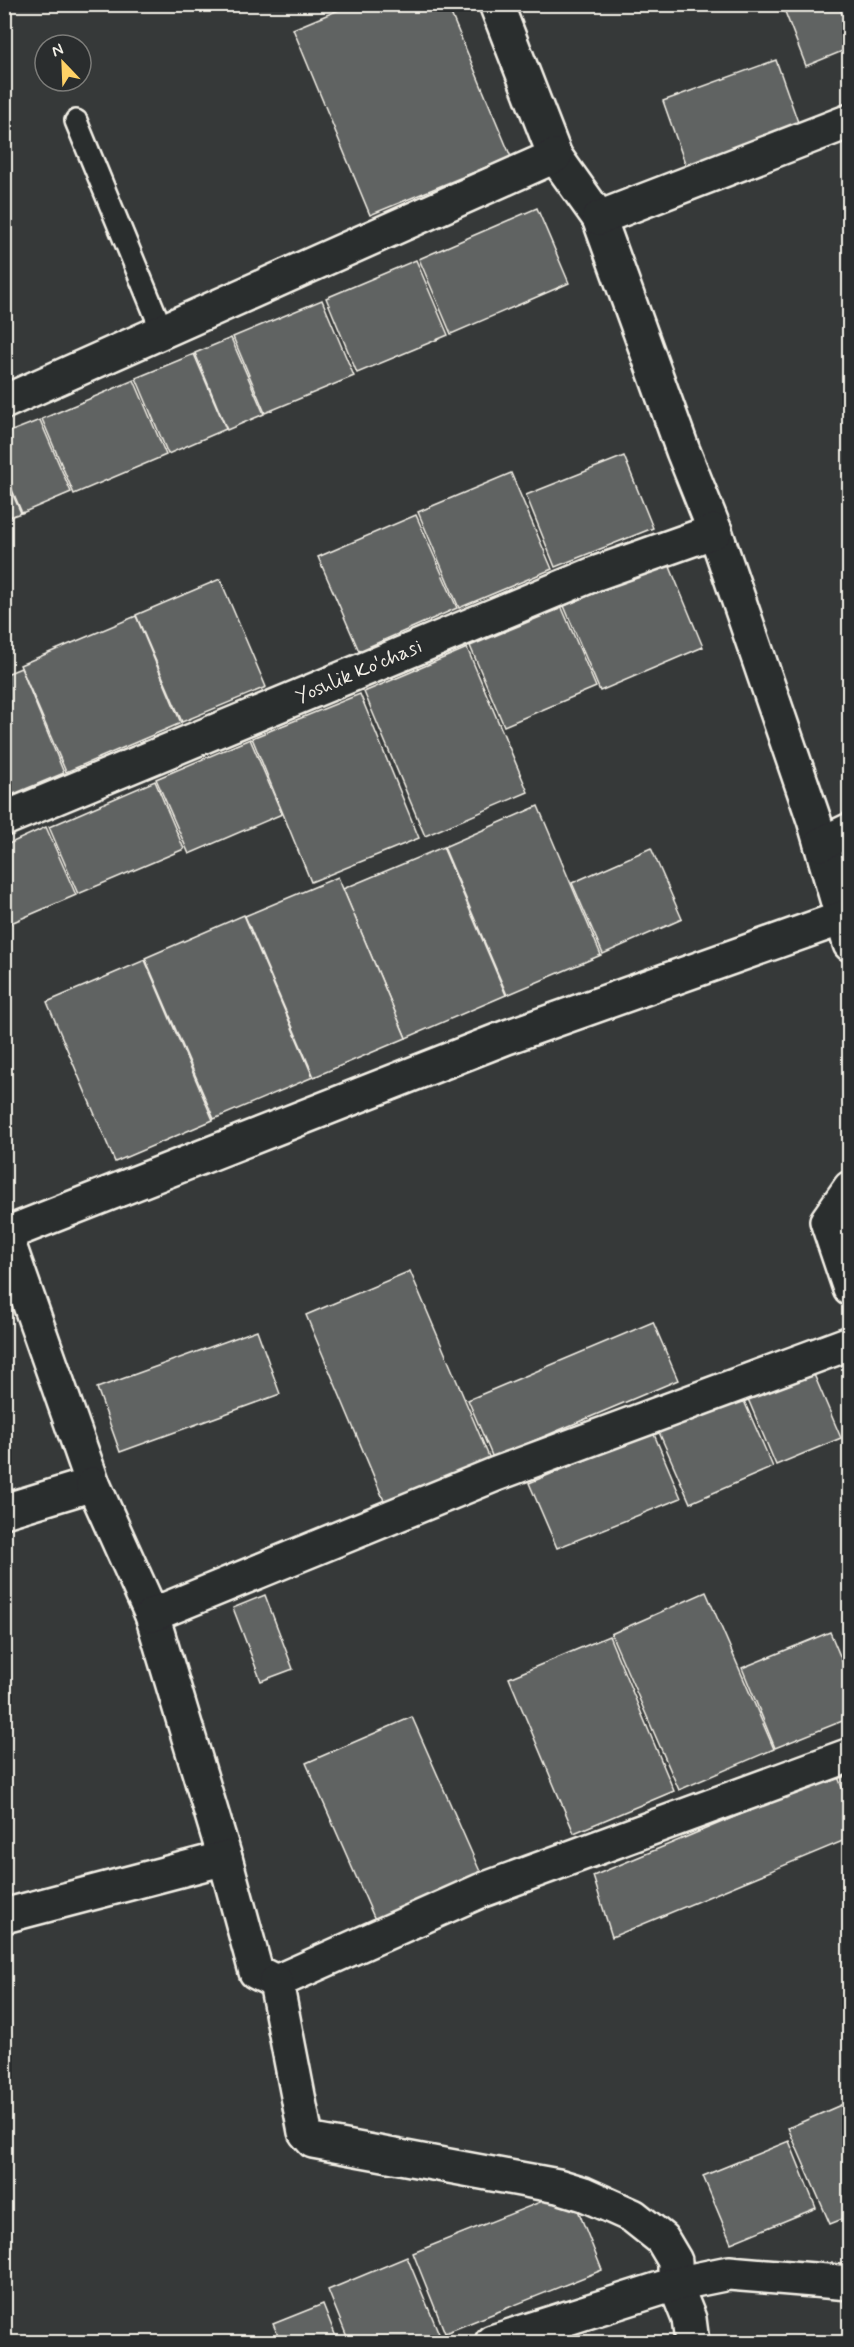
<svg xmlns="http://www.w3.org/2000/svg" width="854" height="2347" font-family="Mynerve,sans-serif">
<rect width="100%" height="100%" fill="#363939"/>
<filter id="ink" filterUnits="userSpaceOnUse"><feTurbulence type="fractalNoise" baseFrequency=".0167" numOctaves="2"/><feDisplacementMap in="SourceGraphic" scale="12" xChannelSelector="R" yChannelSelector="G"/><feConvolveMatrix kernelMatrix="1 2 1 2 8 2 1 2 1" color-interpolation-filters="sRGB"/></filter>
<g filter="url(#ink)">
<g fill="#616362" stroke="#f4f1e8" stroke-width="1.5">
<polygon points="353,4 447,4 511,157 370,215 293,29"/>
<polygon points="782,4 838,4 850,33 850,48 806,66"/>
<polygon points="776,60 799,125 686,166 663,101"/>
<polygon points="537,208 569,283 451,334 419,259"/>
<polygon points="416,260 448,335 357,373 326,298"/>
<polygon points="322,300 354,376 265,413 233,337"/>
<polygon points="231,338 264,414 227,430 195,353"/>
<polygon points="194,354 226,429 168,454 136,378"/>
<polygon points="134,380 166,455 74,494 42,419"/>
<polygon points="40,420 71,492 22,513 4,471 4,434"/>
<polygon points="624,456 653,528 555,567 526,495"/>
<polygon points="511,473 552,569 459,608 418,512"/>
<polygon points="4,475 21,513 4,519"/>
<polygon points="416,515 457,608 359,651 318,557"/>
<polygon points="668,562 703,647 600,691 564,606"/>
<polygon points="220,579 266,687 182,722 136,615"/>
<polygon points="562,608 596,687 504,726 470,646"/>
<polygon points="136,616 181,723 66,772 20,665"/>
<polygon points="467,648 528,792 425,836 364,692"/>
<polygon points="21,668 64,773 4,798 4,675"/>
<polygon points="360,694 419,838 311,882 252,738"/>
<polygon points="250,739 282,814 189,854 156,779"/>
<polygon points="155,781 184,849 78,894 49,827"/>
<polygon points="538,806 601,955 507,995 444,847"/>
<polygon points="46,827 76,895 4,926 4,846"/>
<polygon points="443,847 506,995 406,1038 343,889"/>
<polygon points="651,848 682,919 603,954 572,883"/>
<polygon points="338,877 406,1038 314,1077 245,916"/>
<polygon points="244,915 313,1077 214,1119 145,958"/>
<polygon points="145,960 213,1120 115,1162 47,1002"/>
<polygon points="410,1271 490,1459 385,1503 306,1315"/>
<polygon points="653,1322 678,1380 493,1458 468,1400"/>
<polygon points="257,1330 280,1394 120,1452 97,1388"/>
<polygon points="810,1365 841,1438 776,1465 745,1392"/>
<polygon points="741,1394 773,1467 690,1503 658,1430"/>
<polygon points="653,1432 681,1498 557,1548 529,1483"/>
<polygon points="706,1592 774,1749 679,1790 611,1634"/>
<polygon points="265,1595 293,1669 261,1681 233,1608"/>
<polygon points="830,1632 850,1680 850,1718 775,1748 742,1668"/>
<polygon points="609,1636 674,1791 574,1833 509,1678"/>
<polygon points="412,1717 482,1876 376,1922 306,1763"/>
<polygon points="837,1774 850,1809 850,1838 612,1937 593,1876"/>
<polygon points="850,2101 850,2216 830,2224 788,2128"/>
<polygon points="789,2141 816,2208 731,2243 703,2176"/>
<polygon points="570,2190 602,2270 445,2333 413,2253"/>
<polygon points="407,2257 440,2336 424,2342 349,2342 328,2290"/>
<polygon points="323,2304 338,2342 281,2342 273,2324"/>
</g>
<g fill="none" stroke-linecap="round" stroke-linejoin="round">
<g stroke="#f4f1e8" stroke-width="26">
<polyline id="lane" points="76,121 163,333"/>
</g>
<g stroke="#f4f1e8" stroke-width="38">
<g id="street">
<polyline points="496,4 555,156 599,218 683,451 715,531 814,820 850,944"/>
<polyline points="599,218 850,121"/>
<polyline points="4,402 555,156"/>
<polyline points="4,819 594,574 715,531"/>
<polyline points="821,844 850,830"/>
<polyline points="850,1188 827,1221 850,1289"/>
<polyline points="4,1231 93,1484 4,1511"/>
<polyline points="6,1234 507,1037 842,918"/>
<polyline points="93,1484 152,1615 225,1858"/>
<polyline points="152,1615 496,1474 850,1343"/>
<polyline points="4,1916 225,1858 256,1972 276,1982 480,1891 850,1755"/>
<polyline points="276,1982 305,2132 313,2141 558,2186 584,2194 633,2216 662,2239 675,2261 675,2284 689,2319 692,2342"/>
<polyline points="492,2342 675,2284 729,2273 850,2283"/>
</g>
</g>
<use href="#lane" stroke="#2a2d2e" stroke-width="21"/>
<use href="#street" stroke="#2a2d2e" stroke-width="33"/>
</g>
</g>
<g text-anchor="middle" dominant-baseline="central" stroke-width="4.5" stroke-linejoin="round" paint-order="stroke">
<g font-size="20" fill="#f4f1e8" stroke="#2a2d2e">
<text transform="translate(359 672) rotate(-23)">Yoshlik Ko'chasi</text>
</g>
</g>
<rect width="854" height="2347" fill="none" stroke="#2a2d2e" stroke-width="24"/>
<rect x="12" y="12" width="830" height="2323" fill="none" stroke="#f4f1e8" stroke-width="2" filter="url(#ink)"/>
<g transform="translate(63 63) rotate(337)"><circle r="28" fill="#2a2d2e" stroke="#7b7b78" stroke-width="1.5"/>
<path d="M0-4.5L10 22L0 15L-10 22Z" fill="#ffd166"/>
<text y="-9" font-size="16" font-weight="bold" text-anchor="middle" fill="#f4f1e8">N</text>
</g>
</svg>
